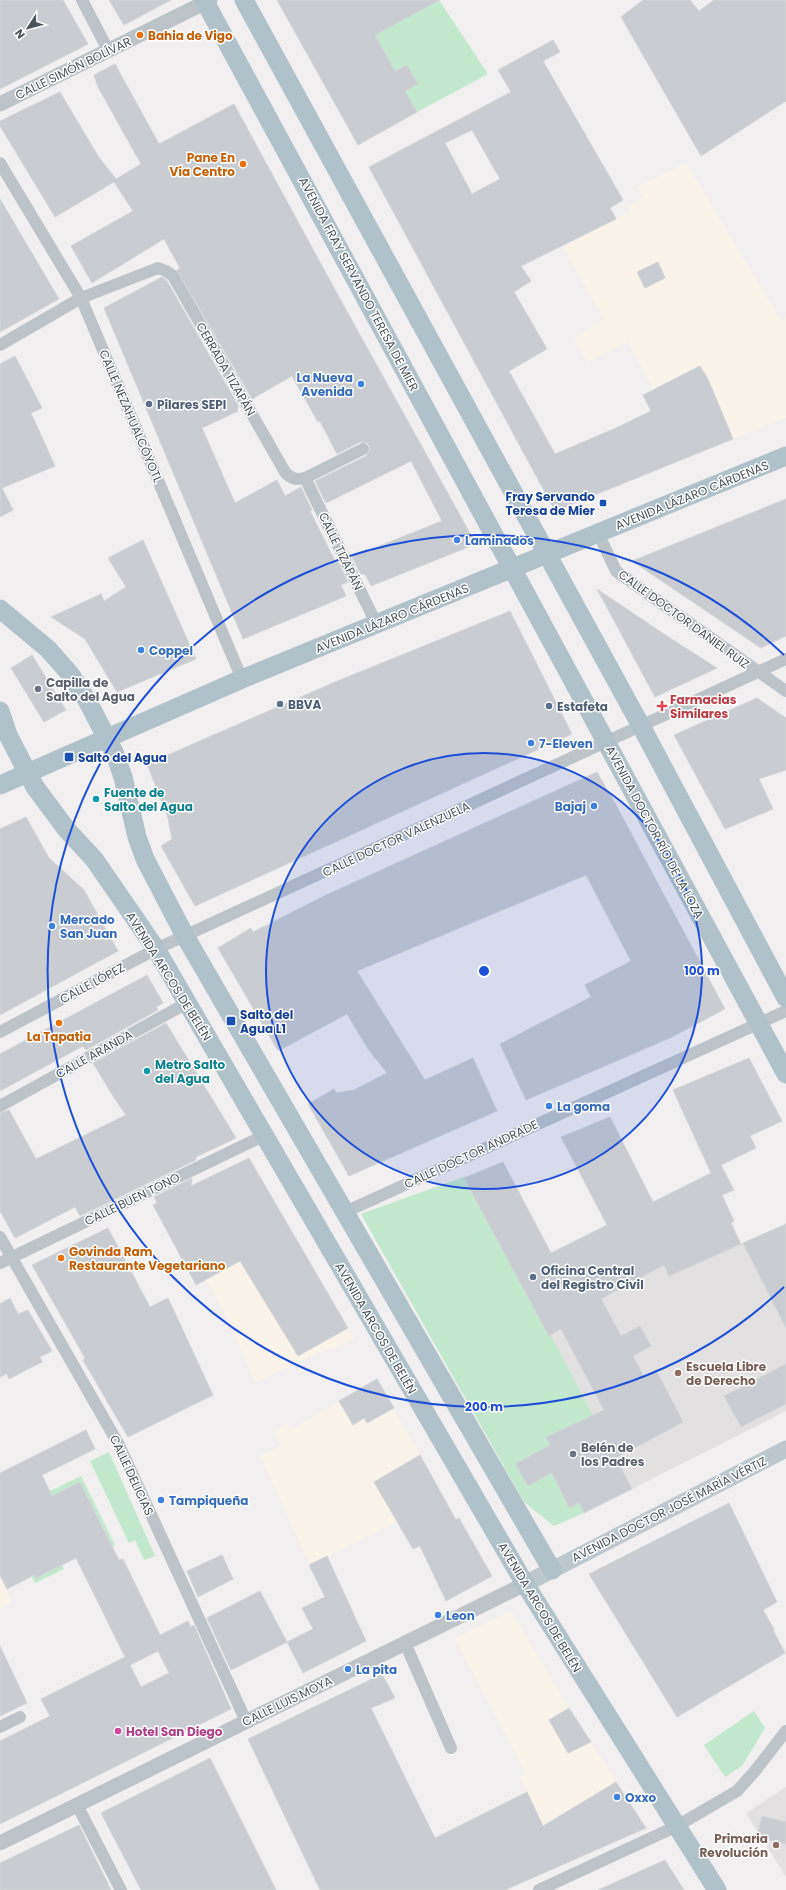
<svg xmlns="http://www.w3.org/2000/svg" width="786" height="1890" font-family="Poppins,sans-serif">
<rect width="100%" height="100%" fill="#f1efef"/>
<g fill="#faf3ea">
<polygon points="686,163 781,321 786,318 786,418 733,439 708,379 700,366 653,389 628,342 587,362 574,338 604,319 563,247 630,212 628,206 644,198 637,187"/>
<polygon points="249,1158 354,1338 333,1350 332,1348 302,1360 256,1383 222,1308 206,1280 196,1285 153,1205"/>
<polygon points="377,1379 456,1519 459,1518 492,1576 446,1601 420,1546 413,1549 397,1522 310,1565 260,1456 281,1446 274,1431 288,1423 292,1429"/>
<polygon points="0,1578 12,1602 0,1609"/>
<polygon points="511,1611 569,1708 646,1828 601,1847 580,1804 543,1826 520,1777 526,1774 455,1638"/>
</g>
<g fill="#e2e0e0">
<polygon points="786,1224 786,1411 632,1489 549,1336 585,1316 583,1310 664,1264 669,1275"/>
<polygon points="786,1787 786,1877 746,1813"/>
</g>
<g fill="#c2e9cd">
<polygon points="439,0 488,74 417,112 405,91 418,84 407,65 395,71 362,42"/>
<polygon points="466,1176 593,1415 546,1437 550,1445 515,1464 528,1486 562,1468 559,1488 569,1507 579,1503 584,1513 554,1526 524,1502 361,1214"/>
<polygon points="109,1452 155,1556 144,1560 135,1540 129,1543 90,1461"/>
<polygon points="81,1476 115,1545 83,1560 110,1541 80,1482 52,1496 50,1491"/>
<polygon points="1,1515 6,1519 36,1578 62,1565 64,1569 35,1583"/>
<polygon points="754,1711 765,1728 742,1766 725,1777 704,1745"/>
</g>
<g fill="#c9ccd0" stroke="#d3d6d9" fill-rule="evenodd">
<polygon points="0,0 63,0 88,44 0,89"/>
<polygon points="109,0 171,0 124,25"/>
<polygon points="277,0 440,0 375,35 395,71 407,65 418,84 405,91 417,112 358,145"/>
<polygon points="643,0 690,0 699,11 714,0 786,0 786,101 701,156 621,17"/>
<path d="M553,40L560,52L543,61L623,200L610,208L616,219L521,266L531,281L514,292L547,349L509,371L555,454L616,428L651,411L643,395L700,366L708,379L733,439L555,511L369,167L511,92L498,70ZM472,130L500,179L472,194L445,143Z"/>
<polygon points="115,64 159,144 234,104 339,297 476,544 371,586 365,574 361,575 352,557 442,521 411,461 326,503 315,481 366,456 370,450 369,445 367,443 360,442 337,454 320,421 318,422 292,376 252,399 177,270 180,268 164,239 92,283 71,246 133,211 114,182 55,217 0,126 0,121 60,92 98,156 116,179 141,164 98,87 94,75"/>
<polygon points="0,199 59,299 0,332"/>
<polygon points="658,262 665,278 645,288 637,272"/>
<polygon points="162,277 167,281 239,407 237,408 238,411 202,428 235,503 277,480 285,496 301,487 312,510 310,511 336,563 338,562 348,582 341,585 346,596 243,639 104,308"/>
<polygon points="15,356 42,408 31,413 55,466 2,488 13,510 0,517 0,364"/>
<polygon points="786,499 786,636 761,648 632,561"/>
<polygon points="143,540 196,659 117,692 85,639 51,617 101,594 104,601 126,587 108,558"/>
<polygon points="597,589 670,638 717,668 655,697"/>
<polygon points="510,611 572,734 195,906 161,846 172,839 168,818 147,764 335,682"/>
<polygon points="32,655 66,710 44,722 11,668"/>
<polygon points="757,698 786,718 786,770 759,779 773,809 725,829 674,735"/>
<polygon points="597,772 615,803 725,1009 672,1037 526,1100 500,1044 591,997 585,985 631,961 586,875 357,971 425,1080 473,1058 497,1111 349,1176 308,1104 334,1089 336,1093 354,1090 387,1073 368,1049 347,1014 278,1051 218,948 251,928 253,932 324,896"/>
<polygon points="26,817 49,858 84,890 118,951 0,1015 0,829"/>
<polygon points="147,975 163,1003 156,1007 158,1010 86,1050 83,1046 0,1091 0,1054"/>
<polygon points="166,1023 236,1138 196,1157 196,1160 80,1216 75,1207 15,1238 0,1211 0,1113 9,1110 36,1159 126,1115 113,1096 93,1063"/>
<polygon points="749,1058 782,1121 750,1136 756,1148 721,1165 734,1190 722,1195 734,1221 731,1223 741,1244 669,1276 664,1265 601,1299 621,1336 640,1326 651,1346 633,1356 644,1377 656,1370 683,1422 616,1458 632,1489 584,1513 579,1503 569,1508 552,1473 528,1486 515,1464 550,1445 546,1437 604,1410 561,1329 549,1336 546,1331 464,1178 503,1162 551,1253 607,1225 561,1137 610,1117 653,1202 711,1173 673,1090"/>
<polygon points="249,1158 348,1328 298,1356 240,1261 196,1285 153,1205 157,1203 154,1197 192,1178 191,1186"/>
<polygon points="786,1224 786,1328 743,1243"/>
<polygon points="108,1228 150,1307 168,1298 213,1395 128,1437 83,1360 85,1358 32,1265"/>
<polygon points="10,1298 18,1314 28,1310 52,1351 40,1357 42,1362 9,1379 7,1374 0,1377 0,1304"/>
<polygon points="786,1364 786,1404 741,1427 724,1396"/>
<polygon points="377,1379 394,1408 367,1423 364,1418 353,1425 339,1401"/>
<path d="M86,1430L95,1449L42,1475L52,1496L80,1482L119,1560L123,1559L160,1635L188,1621L191,1627L194,1625L231,1709L0,1824V1741L50,1716L41,1699L125,1657L76,1558L36,1578L34,1575L7,1589L0,1575V1473ZM158,1651L169,1673L141,1687L130,1665Z"/>
<polygon points="420,1455 456,1520 459,1518 492,1576 446,1601 420,1546 413,1549 374,1482"/>
<polygon points="729,1503 777,1602 763,1610 774,1629 773,1630 785,1653 677,1717 589,1574"/>
<polygon points="222,1555 233,1579 198,1597 187,1571"/>
<polygon points="327,1556 366,1641 303,1673 287,1642 313,1629 302,1608 325,1597 309,1565"/>
<polygon points="260,1591 287,1642 231,1670 207,1618"/>
<polygon points="0,1646 27,1703 0,1716"/>
<polygon points="382,1674 395,1698 371,1708 435,1838 527,1792 543,1826 616,1782 646,1828 505,1890 320,1890 248,1739"/>
<polygon points="569,1708 591,1742 568,1753 549,1720"/>
<polygon points="210,1758 276,1890 141,1890 101,1813"/>
<polygon points="762,1816 786,1822 786,1844 757,1837"/>
<polygon points="79,1825 111,1890 0,1890 0,1863"/>
<polygon points="665,1860 684,1890 598,1890"/>
</g>
<g fill="none" stroke-linecap="round" stroke-linejoin="round">
<g stroke="#bcc4c9" stroke-width="12">
<polyline points="82,0 108,50"/>
<polyline points="0,163 81,298 242,679"/>
<path d="M0,345L81,298L158,268L166,271L173,276L285,472C291,479 296,480 305,478L363,449"/>
<polyline points="305,478 377,625"/>
<polyline points="598,533 616,571 786,691"/>
<polyline points="0,1032 156,949 786,659"/>
<polyline points="0,1106 187,1003"/>
<polyline points="345,1212 786,1011"/>
<polyline points="0,1237 119,1445 246,1721"/>
<polyline points="0,1263 265,1135"/>
<polyline points="405,1643 451,1748"/>
<polyline points="0,1727 20,1717"/>
<polyline points="77,1805 121,1890"/>
<polyline points="539,1890 677,1826 737,1791 755,1771 786,1731"/>
</g>
<g stroke="#bcc4c9" stroke-width="15">
<polyline points="0,104 210,0"/>
<polyline points="0,1843 525,1584"/>
</g>
<polyline stroke="#bcc7ce" stroke-width="17" points="525,1584 786,1449"/>
<g stroke="#b1c1ca" stroke-width="19">
<polyline points="204,0 786,1074"/>
<polyline points="244,0 641,726 786,998"/>
<polyline points="0,609 48,649 70,674 87,700 114,752 123,777 137,837 145,859 185,936 552,1570"/>
<polyline points="0,711 8,735 35,787 67,830 94,859 156,949 525,1584 717,1890"/>
<polyline points="0,785 242,679 786,456"/>
</g>
</g>
<circle cx="484" cy="971" r="218" fill="#1d4ed8" fill-opacity=".12"/>
<g fill="none" stroke="#1d4ed8" stroke-width="2">
<circle cx="484" cy="971" r="218"/>
<path d="M784 1287A436 436 0 1 1 784 655"/>
</g>
<g fill="#e8710a" stroke="#fff" stroke-width="1.5">
<circle cx="140" cy="35" r="4"/>
<circle cx="243" cy="164" r="4"/>
<circle cx="59" cy="1023" r="4"/>
<circle cx="61" cy="1258" r="4"/>
</g>
<g fill="#3f7fe0" stroke="#fff" stroke-width="1.5">
<circle cx="361" cy="384" r="4"/>
<circle cx="457" cy="540" r="4"/>
<circle cx="141" cy="650" r="4"/>
<circle cx="531" cy="743" r="4"/>
<circle cx="594" cy="806" r="4"/>
<circle cx="52" cy="926" r="4"/>
<circle cx="549" cy="1106" r="4"/>
<circle cx="161" cy="1500" r="4"/>
<circle cx="438" cy="1615" r="4"/>
<circle cx="348" cy="1669" r="4"/>
<circle cx="617" cy="1797" r="4"/>
</g>
<g fill="#5c6f8a" stroke="#fff" stroke-width="1.5">
<circle cx="149" cy="404" r="4"/>
<circle cx="280" cy="704" r="4"/>
<circle cx="549" cy="706" r="4"/>
<circle cx="533" cy="1277" r="4"/>
</g>
<g fill="#1a4fb4" stroke="#fff" stroke-width="1.5">
<rect x="599" y="499" width="8" height="8" rx="2"/>
<rect x="64" y="752" width="10" height="10" rx="2"/>
<rect x="226" y="1016" width="10" height="10" rx="2"/>
</g>
<g fill="#6b7280" stroke="#fff" stroke-width="1.5">
<circle cx="38" cy="689" r="4"/>
<circle cx="573" cy="1454" r="4"/>
</g>
<path fill="#e0444e" stroke="#fff" stroke-width="1.5" d="M660 700h4v4h4v4h-4v4h-4v-4h-4v-4h4z"/>
<g fill="#0f9aa8" stroke="#fff" stroke-width="1.5">
<circle cx="96" cy="799" r="4"/>
<circle cx="147" cy="1071" r="4"/>
</g>
<g fill="#8d6e63" stroke="#fff" stroke-width="1.5">
<circle cx="678" cy="1373" r="4"/>
<circle cx="776" cy="1845" r="4"/>
</g>
<circle fill="#d1479c" stroke="#fff" stroke-width="1.5" cx="118" cy="1731" r="4"/>
<g text-anchor="middle" dominant-baseline="central" stroke-width="3" stroke-linejoin="round" paint-order="stroke">
<g font-size="12" font-weight="bold" fill="#c56008" stroke="#fff" text-anchor="start">
<text x="148" y="35">Bahia de Vigo</text>
<text x="235" y="157" text-anchor="end">Pane En<tspan x="235" dy="14">Vía Centro</tspan></text>
<text x="59" y="1036" text-anchor="middle">La Tapatia</text>
<text x="69" y="1251">Govinda Ram<tspan x="69" dy="14">Restaurante Vegetariano</tspan></text>
</g>
<g font-size="12" fill="#495359" stroke="#fff">
<text transform="translate(73 68) rotate(-26)">CALLE SIMÓN BOLÍVAR</text>
<text transform="translate(359 284) rotate(62)">AVENIDA FRAY SERVANDO TERESA DE MIER</text>
<text transform="translate(226 369) rotate(60)">CERRADA TIZAPÁN</text>
<text transform="translate(131 416) rotate(67)">CALLE NEZAHUALCÓYOTL</text>
<text transform="translate(692 495) rotate(-22)">AVENIDA LÁZARO CÁRDENAS</text>
<text transform="translate(341 551) rotate(64)">CALLE TIZAPÁN</text>
<text transform="translate(392 618) rotate(-22)">AVENIDA LÁZARO CÁRDENAS</text>
<text transform="translate(684 619) rotate(36)">CALLE DOCTOR DANIEL RUIZ</text>
<text transform="translate(655 832) rotate(62)">AVENIDA DOCTOR RÍO DE LA LOZA</text>
<text transform="translate(396 839) rotate(-25)">CALLE DOCTOR VALENZUELA</text>
<text transform="translate(169 976) rotate(58)">AVENIDA ARCOS DE BELÉN</text>
<text transform="translate(92 983) rotate(-28)">CALLE LÓPEZ</text>
<text transform="translate(94 1054) rotate(-29)">CALLE ARANDA</text>
<text transform="translate(471 1154) rotate(-25)">CALLE DOCTOR ANDRADE</text>
<text transform="translate(132 1199) rotate(-26)">CALLE BUEN TONO</text>
<text transform="translate(376 1328) rotate(60)">AVENIDA ARCOS DE BELÉN</text>
<text transform="translate(132 1475) rotate(65)">CALLE DELICIAS</text>
<text transform="translate(669 1509) rotate(-27)">AVENIDA DOCTOR JOSÉ MARÍA VÉRTIZ</text>
<text transform="translate(540 1607) rotate(59)">AVENIDA ARCOS DE BELÉN</text>
<text transform="translate(287 1701) rotate(-26)">CALLE LUIS MOYA</text>
</g>
<g font-size="12" font-weight="bold" fill="#366cbe" stroke="#fff" text-anchor="start">
<text x="353" y="377" text-anchor="end">La Nueva<tspan x="353" dy="14">Avenida</tspan></text>
<text x="465" y="540">Laminados</text>
<text x="149" y="650">Coppel</text>
<text x="539" y="743">7-Eleven</text>
<text x="586" y="806" text-anchor="end">Bajaj</text>
<text x="60" y="919">Mercado<tspan x="60" dy="14">San Juan</tspan></text>
<text x="557" y="1106">La goma</text>
<text x="169" y="1500">Tampiqueña</text>
<text x="446" y="1615">Leon</text>
<text x="356" y="1669">La pita</text>
<text x="625" y="1797">Oxxo</text>
</g>
<g font-size="12" font-weight="bold" fill="#4e5e75" stroke="#fff" text-anchor="start">
<text x="157" y="404">Pilares SEPI</text>
<text x="288" y="704">BBVA</text>
<text x="557" y="706">Estafeta</text>
<text x="541" y="1270">Oficina Central<tspan x="541" dy="14">del Registro Civil</tspan></text>
</g>
<g font-size="12" font-weight="bold" fill="#164399" stroke="#fff" text-anchor="start">
<text x="595" y="496" text-anchor="end">Fray Servando<tspan x="595" dy="14">Teresa de Mier</tspan></text>
<text x="78" y="757">Salto del Agua</text>
<text x="240" y="1014">Salto del<tspan x="240" dy="14">Agua L1</tspan></text>
</g>
<g font-size="12" font-weight="bold" fill="#5b616d" stroke="#fff" text-anchor="start">
<text x="46" y="682">Capilla de<tspan x="46" dy="14">Salto del Agua</tspan></text>
<text x="581" y="1447">Belén de<tspan x="581" dy="14">los Padres</tspan></text>
</g>
<g font-size="12" font-weight="bold" fill="#be3a42" stroke="#fff" text-anchor="start">
<text x="670" y="699">Farmacias<tspan x="670" dy="14">Similares</tspan></text>
</g>
<g font-size="12" font-weight="bold" fill="#0d838f" stroke="#fff" text-anchor="start">
<text x="104" y="792">Fuente de<tspan x="104" dy="14">Salto del Agua</tspan></text>
<text x="155" y="1064">Metro Salto<tspan x="155" dy="14">del Agua</tspan></text>
</g>
<g font-size="12" font-weight="bold" fill="#785e54" stroke="#fff" text-anchor="start">
<text x="686" y="1366">Escuela Libre<tspan x="686" dy="14">de Derecho</tspan></text>
<text x="768" y="1838" text-anchor="end">Primaria<tspan x="768" dy="14">Revolución</tspan></text>
</g>
<g font-size="12" font-weight="bold" fill="#b23c85" stroke="#fff" text-anchor="start">
<text x="126" y="1731">Hotel San Diego</text>
</g>
</g>
<circle cx="484" cy="971" r="6" fill="#1d4ed8" stroke="#fff" stroke-width="2"/>
<g font-size="12" text-anchor="middle" font-weight="bold" fill="#1d4ed8" stroke="#fff" stroke-width="3" stroke-linejoin="round" paint-order="stroke">
<text x="702" y="975">100 m</text>
<text x="484" y="1411">200 m</text>
</g>
<g transform="translate(28 28) rotate(234)" stroke="#ffffff" stroke-width="3" paint-order="stroke">
<path d="M0-3L7 15L0 10L-7 15Z" fill="#495359"/>
<text y="-6" font-size="11" font-weight="bold" text-anchor="middle" fill="#495359">N</text>
</g>
</svg>
